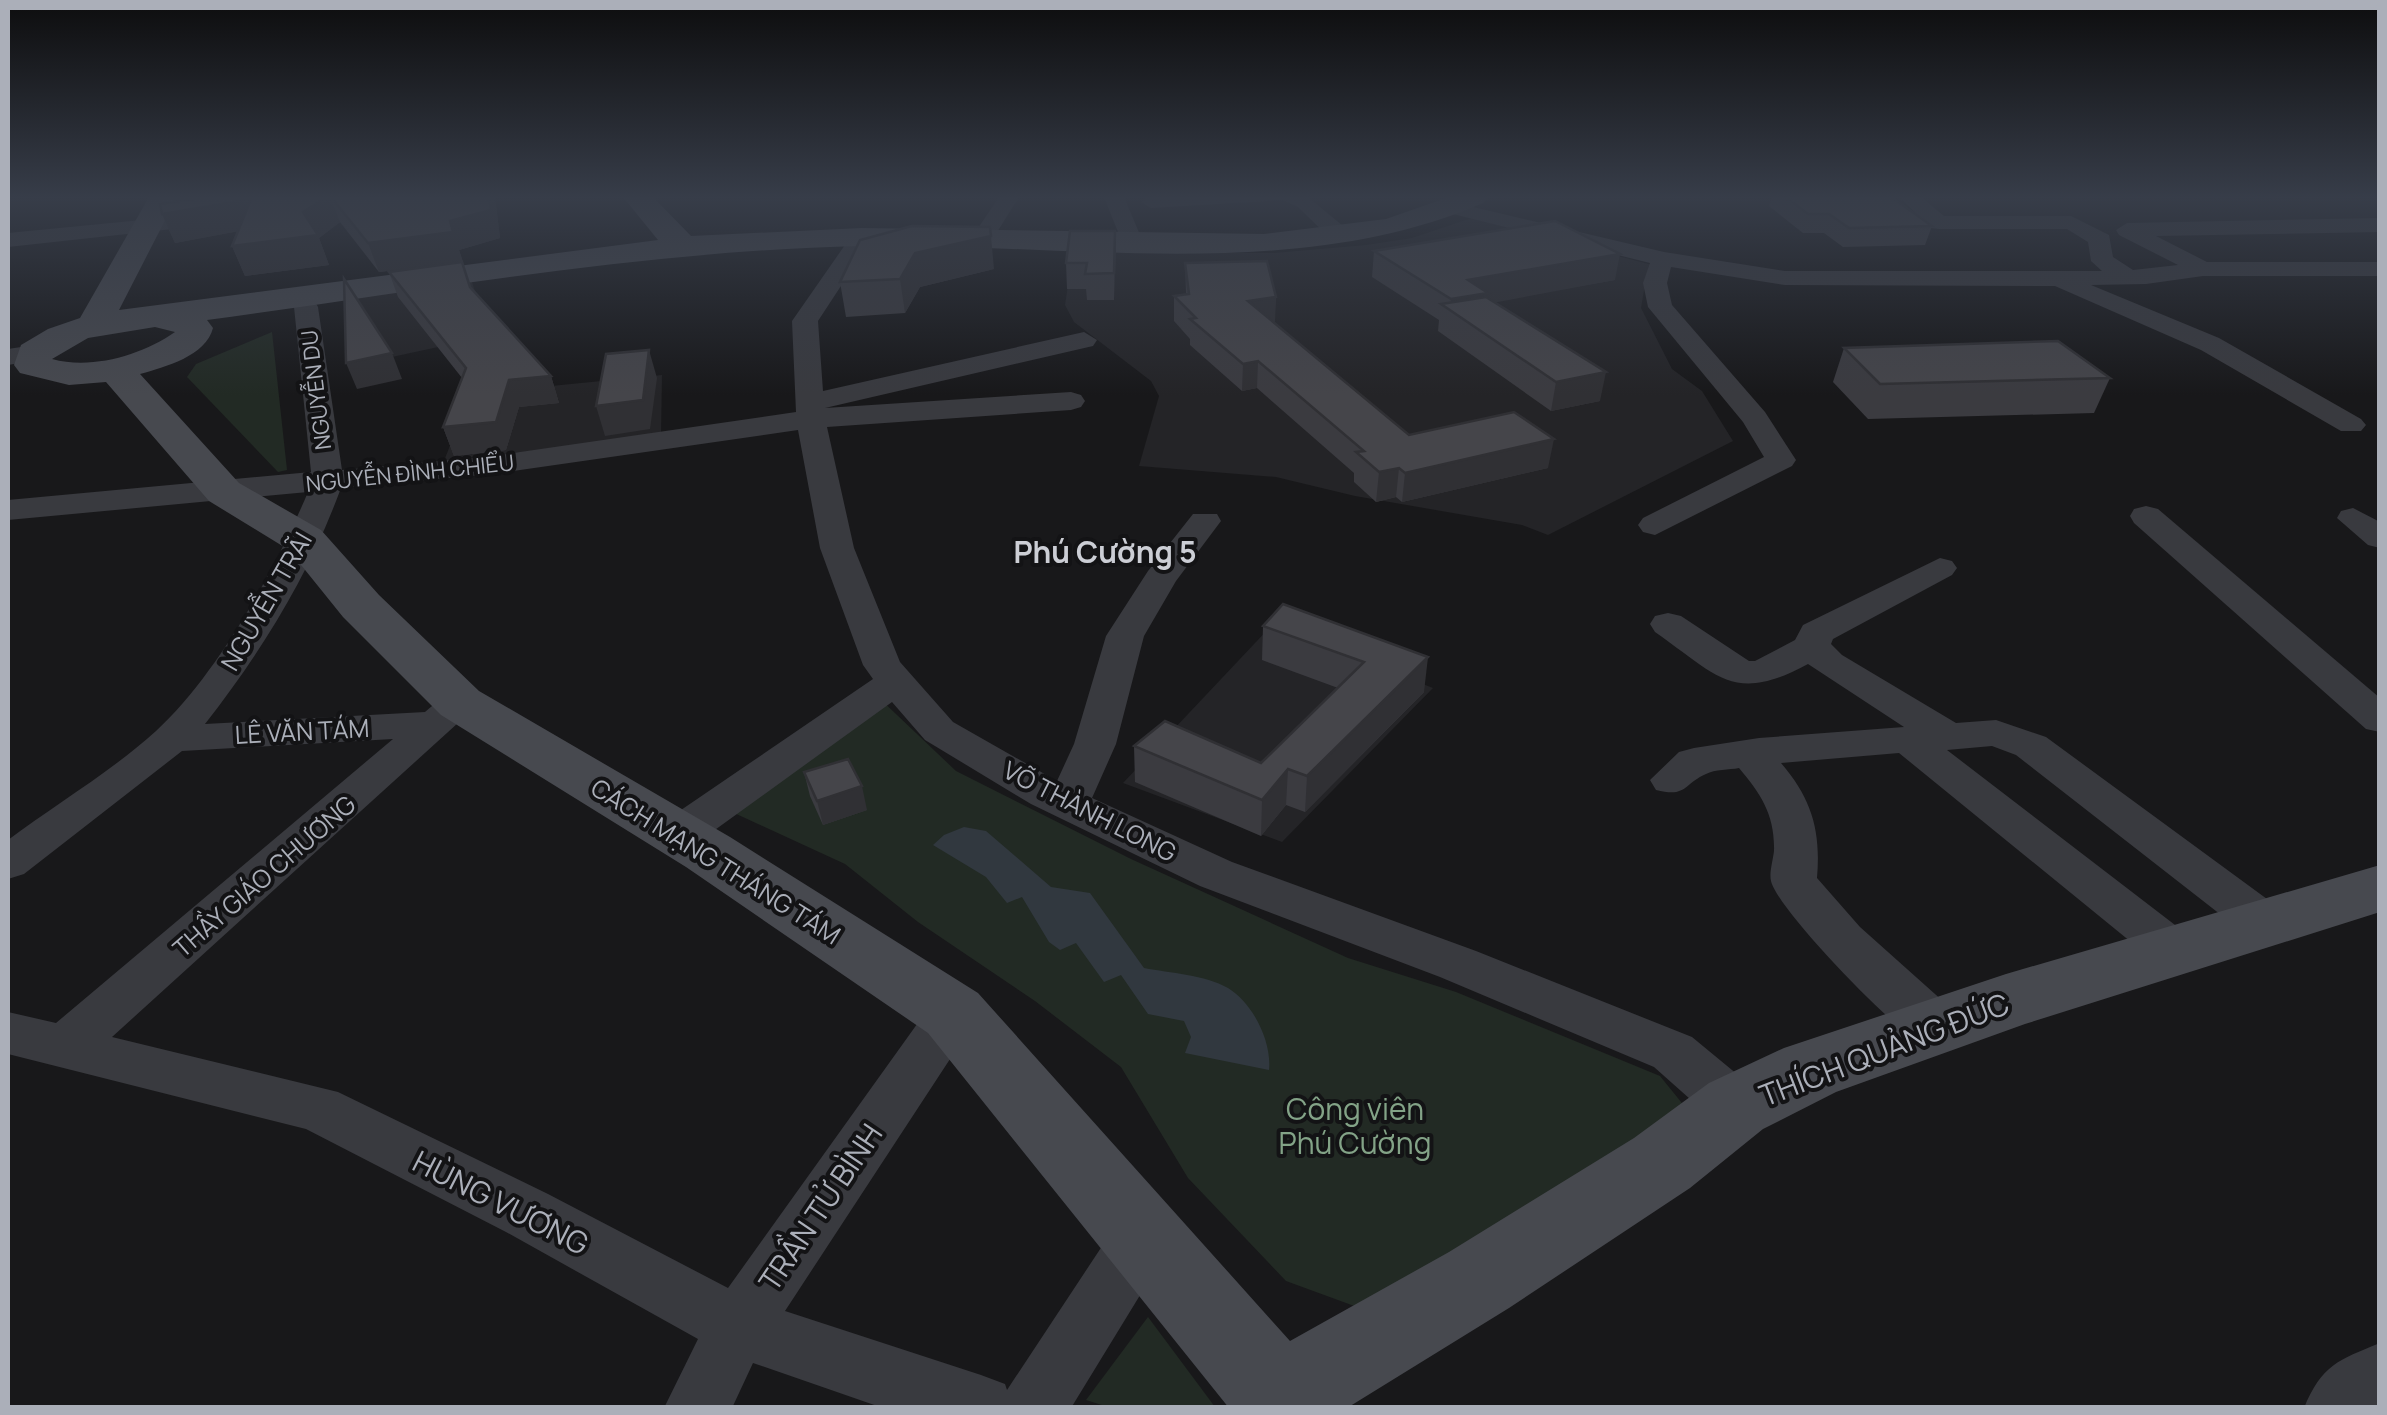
<svg xmlns="http://www.w3.org/2000/svg" width="2387" height="1415" font-family="Manrope,sans-serif">
<rect width="100%" height="100%" fill="#18181a"/>
<g fill="#242427">
<polygon points="1472,218 1660,267 1644,290 1641,308 1672,369 1702,391 1733,441 1548,535 1522,525 1355,496 1276,477 1139,466 1159,396 1151,381 1074,322 1065,305 1073,253 1274,253 1366,245 1412,238"/>
<polygon points="472,282 489,336 355,365 347,298"/>
<polygon points="662,375 661,436 444,461 470,394"/>
<polygon points="1272,625 1433,688 1282,842 1123,783"/>
</g>
<g fill="#222a24">
<polygon points="272,332 287,470 278,472 187,377 196,364"/>
<polygon points="877,696 956,771 1131,859 1348,958 1456,992 1660,1076 1690,1113 1357,1307 1286,1281 1188,1178 1121,1067 1035,1001 918,922 845,864 719,806"/>
<polygon points="1148,1317 1215,1407 1108,1407 1086,1400"/>
</g>
<path fill="#31383f" d="M964,827L986,831L1051,887L1090,893L1144,968C1170,973 1205,975 1228,988C1253,1003 1272,1042 1269,1070L1185,1053L1191,1037L1184,1021L1148,1014L1121,975L1104,982L1076,943L1060,950L1049,942L1022,897L1007,903L986,877L933,845L944,835Z"/>
<g fill="none" stroke-linecap="round" stroke-linejoin="round">
<g fill="#393a3f" fill-rule="evenodd">
<polygon points="999,197 1019,197 989,245 973,245 970,240"/>
<polygon points="1104,197 1124,197 1143,242 1140,247 1124,247"/>
<polygon points="1308,197 1349,231 1352,236 1349,241 1333,241 1298,207 1283,200 1151,208 1141,202 1147,197"/>
<polygon points="1899,197 1921,197 1944,216 2071,216 2109,235 2113,257 2133,270 2178,265 2119,235 2116,230 2127,223 2380,218 2380,232 2156,236 2207,262 2380,262 2380,276 2203,276 2146,284 2091,285 2219,338 2361,419 2366,425 2361,431 2341,431 2201,350 2055,286 1785,285 1671,267 1667,283 1672,305 1765,412 1796,460 1792,466 1655,535 1643,532 1638,525 1643,518 1764,457 1743,422 1648,307 1643,283 1650,263 1445,212 1441,208 1452,202 1664,252 1785,271 2102,271 2091,261 2088,242 2067,229 1939,229 1931,228"/>
<polygon points="183,216 191,217 194,222 191,227 8,247 8,233"/>
<path d="M862,230L873,237L818,321L823,391L1084,332L1097,340L1093,346L825,408L1071,392L1081,395L1085,401L1081,407L1071,410L827,427L854,548L900,662L953,722L1057,781L1074,744L1106,636L1148,571L1193,514H1217L1221,521L1176,581L1144,636L1116,744L1092,798L1232,862L1476,951L1692,1037L1755,1089L1764,1106L1755,1123L1736,1129L1717,1123L1654,1067L1440,977L1200,886L1031,804L925,740L892,702L694,845L678,849L662,845L656,834L662,823L873,679L863,665L820,548L798,430L493,474L341,488C309,575 262,651 205,724L425,712C442,698 452,689 474,694L480,703L112,1037L338,1092L548,1194L728,1288L935,999L953,993L971,999L979,1013L971,1027L785,1311L981,1375L1005,1384L1007,1390L1122,1216L1143,1208L1164,1216L1173,1236L1164,1256L1071,1408H883L753,1363L732,1408H664L698,1339L506,1232L306,1129L8,1054V1012L56,1023L393,739L182,751L24,874L8,879V840C56,804 112,771 156,731C218,674 276,568 308,492L8,520V500L311,472L294,307L289,298L301,291L310,293L318,307L342,470L493,456L796,412L792,321L854,232Z"/>
<polygon points="34,345 43,347 47,353 43,359 8,365 8,349"/>
<polygon points="2146,506 2158,509 2380,698 2380,732 2366,729 2134,523 2130,516 2134,509"/>
<polygon points="2353,508 2380,522 2380,548 2368,545 2337,518 2341,511"/>
<path d="M1940,558L1952,561L1957,568L1952,575L1833,639L1831,644L1842,655L1956,723L1996,720L2046,737L2282,910L2289,923L2282,936L2265,941L2248,936L2016,755L1992,746L1947,750L2192,938L2200,951L2192,964L2175,970L2158,964L1899,753L1781,763C1812,799 1821,831 1817,878L1860,927L1954,1011L1962,1026L1954,1041C1941,1045 1931,1048 1918,1041C1890,1025 1778,910 1771,881C1769,873 1773,860 1774,851C1775,815 1761,794 1739,768C1729,770 1715,769 1706,774C1683,784 1687,798 1656,790L1650,780L1679,752L1694,748L1759,738L1904,727L1808,664C1733,705 1717,675 1655,632L1650,624L1655,616L1668,613L1681,616L1749,661H1755L1795,640L1803,625Z"/>
<path d="M2380,1343V1408H2304C2322,1365 2338,1360 2380,1343Z"/>
</g>
<path fill="#47494f" fill-rule="evenodd" d="M149,197H177L119,310L658,240L623,197H653L691,236L862,228L1264,234L1386,219L1449,197H1487L1483,203C1294,285 1064,242 861,246C642,251 424,291 207,320L213,328C206,356 165,367 140,374L239,483L321,530L379,595L479,691L730,837L978,993L1290,1341L1449,1252L1634,1138L1709,1083L1784,1048L2006,974L2380,865V912L2025,1024L1836,1092L1763,1129L1690,1188L1509,1308L1347,1408H1229L928,1033L686,867L441,715L343,617L289,550L209,501L106,382L69,385L20,373L14,365L21,345L48,329L80,318ZM155,327L175,332C142,355 92,370 52,359L88,338Z"/>
</g>
<g fill="#3b3b40">
<polygon points="173,197 494,197 496,205 500,238 459,250 463,262 379,272 340,222 319,238 329,265 245,276 232,246 238,231 175,243 162,214 175,202"/>
<polygon points="1772,197 1891,197 1932,226 1925,245 1843,247 1824,233 1803,233 1769,206"/>
<polygon points="1115,231 1114,300 1087,300 1086,289 1067,289 1066,263"/>
<polygon points="1374,251 1615,280 1494,301 1600,401 1551,411 1438,331 1439,320 1372,277"/>
<polygon points="1185,263 1276,297 1274,323 1409,435 1548,468 1402,502 1396,497 1376,502 1354,482 1354,473 1257,388 1242,391 1190,345 1190,339 1174,321 1174,296 1186,294"/>
<polygon points="994,269 920,287 905,313 846,317 840,282"/>
<polygon points="389,272 471,288 551,376 559,403 519,407 506,450 454,456 443,427 462,378 398,297"/>
<polygon points="1844,348 2110,378 2094,413 1868,419 1833,382"/>
<polygon points="1283,604 1424,692 1305,812 1286,805 1261,836 1135,782 1134,746 1261,763 1338,688 1262,660 1263,626"/>
<polygon points="804,772 867,810 823,825 810,796"/>
</g>
<g fill="#303034">
<polygon points="173,197 281,197 262,227 175,243 162,214 179,211"/>
<polygon points="326,197 330,197 340,222 319,238 329,265 245,276 232,246"/>
<polygon points="490,197 494,197 496,205 500,238 459,250 463,262 379,272 368,243 450,221"/>
<polygon points="1115,231 1116,256 1114,300 1114,273"/>
<polygon points="991,236 994,269 920,287 905,313 900,279 915,253"/>
<polygon points="1620,254 1615,280 1450,311 1451,299 1468,280"/>
<polygon points="1276,297 1275,322 1247,327 1248,301"/>
<polygon points="649,350 657,378 650,429 605,436 596,406"/>
<polygon points="392,353 402,379 357,389 346,363"/>
<polygon points="1258,361 1257,388 1242,391 1243,364"/>
<polygon points="1606,372 1600,401 1551,411 1556,382"/>
<polygon points="551,376 559,403 519,407 506,450 454,456 443,427 509,380"/>
<polygon points="1554,439 1548,468 1402,502 1405,473"/>
<polygon points="1399,468 1396,497 1376,502 1379,472"/>
<polygon points="1428,657 1424,692 1305,812 1307,776"/>
<polygon points="1288,769 1286,805 1261,836 1262,800"/>
<polygon points="862,786 867,810 823,825 817,801"/>
</g>
<g fill="#45454a" stroke="#303034" stroke-width="2.5">
<polygon points="208,197 326,197 303,212 318,235 232,246 251,199 162,214 160,204"/>
<polygon points="331,197 490,197 491,210 450,221 453,232 368,243"/>
<polygon points="1786,197 1891,197 1932,226 1849,228 1829,214 1808,214"/>
<polygon points="1555,221 1620,254 1468,280 1488,293 1451,299 1374,251"/>
<polygon points="912,226 990,227 991,236 915,253 900,279 840,282 860,240"/>
<polygon points="1070,231 1115,231 1114,273 1085,274 1087,263 1066,263"/>
<polygon points="1267,261 1276,297 1248,301 1409,435 1514,412 1554,439 1405,473 1399,468 1379,472 1356,452 1364,451 1258,361 1243,364 1190,319 1196,318 1174,296 1189,294 1185,263"/>
<polygon points="462,262 470,287 551,376 509,380 496,422 443,427 466,368 389,272"/>
<polygon points="344,279 392,353 346,363"/>
<polygon points="1486,297 1606,372 1556,382 1441,304"/>
<polygon points="2058,341 2110,378 1880,384 1844,348"/>
<polygon points="649,350 643,400 596,406 606,354"/>
<polygon points="1283,604 1428,657 1307,776 1288,769 1262,800 1134,746 1165,721 1261,763 1364,662 1263,626"/>
<polygon points="848,759 862,786 817,801 804,772"/>
</g>
<linearGradient id="sky" x2="0" y2="1"><stop stop-color="#0d0d0e"/><stop offset="0.5" stop-color="#373d49"/><stop offset="1" stop-color="#373d49" stop-opacity="0"/></linearGradient>
<rect width="2387" height="395" fill="url(#sky)"/>
<g text-anchor="middle" dominant-baseline="central" stroke-width="8" stroke-linejoin="round" paint-order="stroke">
<g font-size="22" fill="#abafb9" stroke="#131315">
<text transform="translate(316 390) rotate(-97)">NGUYỄN DU</text>
<text transform="translate(410 473) rotate(-6)">NGUYỄN ĐÌNH CHIỂU</text>
</g>
<g font-size="25" fill="#abafb9" stroke="#131315">
<text transform="translate(266 601) rotate(-60)">NGUYỄN TRÃI</text>
<text transform="translate(302 731) rotate(-3)">LÊ VĂN TÁM</text>
<text transform="translate(1090 811) rotate(27)">VÕ THÀNH LONG</text>
<text transform="translate(716 861) rotate(32)">CÁCH MẠNG THÁNG TÁM</text>
<text transform="translate(264 876) rotate(-41)">THẦY GIÁO CHƯƠNG</text>
</g>
<g font-size="30" font-weight="bold" fill="#ccced5" stroke="#131315">
<text x="1105" y="551">Phú Cường 5</text>
</g>
<g font-size="30" fill="#abafb9" stroke="#131315">
<text transform="translate(1884 1049) rotate(-21)">THÍCH QUẢNG ĐỨC</text>
<text transform="translate(501 1202) rotate(27)">HÙNG VƯƠNG</text>
<text transform="translate(820 1207) rotate(-56)">TRẦN TỬ BÌNH</text>
</g>
<g font-size="30" fill="#83a387" stroke="#131315">
<text x="1355" y="1108">Công viên<tspan x="1355" dy="34">Phú Cường</tspan></text>
</g>
</g>
<rect width="2387" height="1415" fill="none" stroke="#abafb9" stroke-width="20"/>
</svg>
